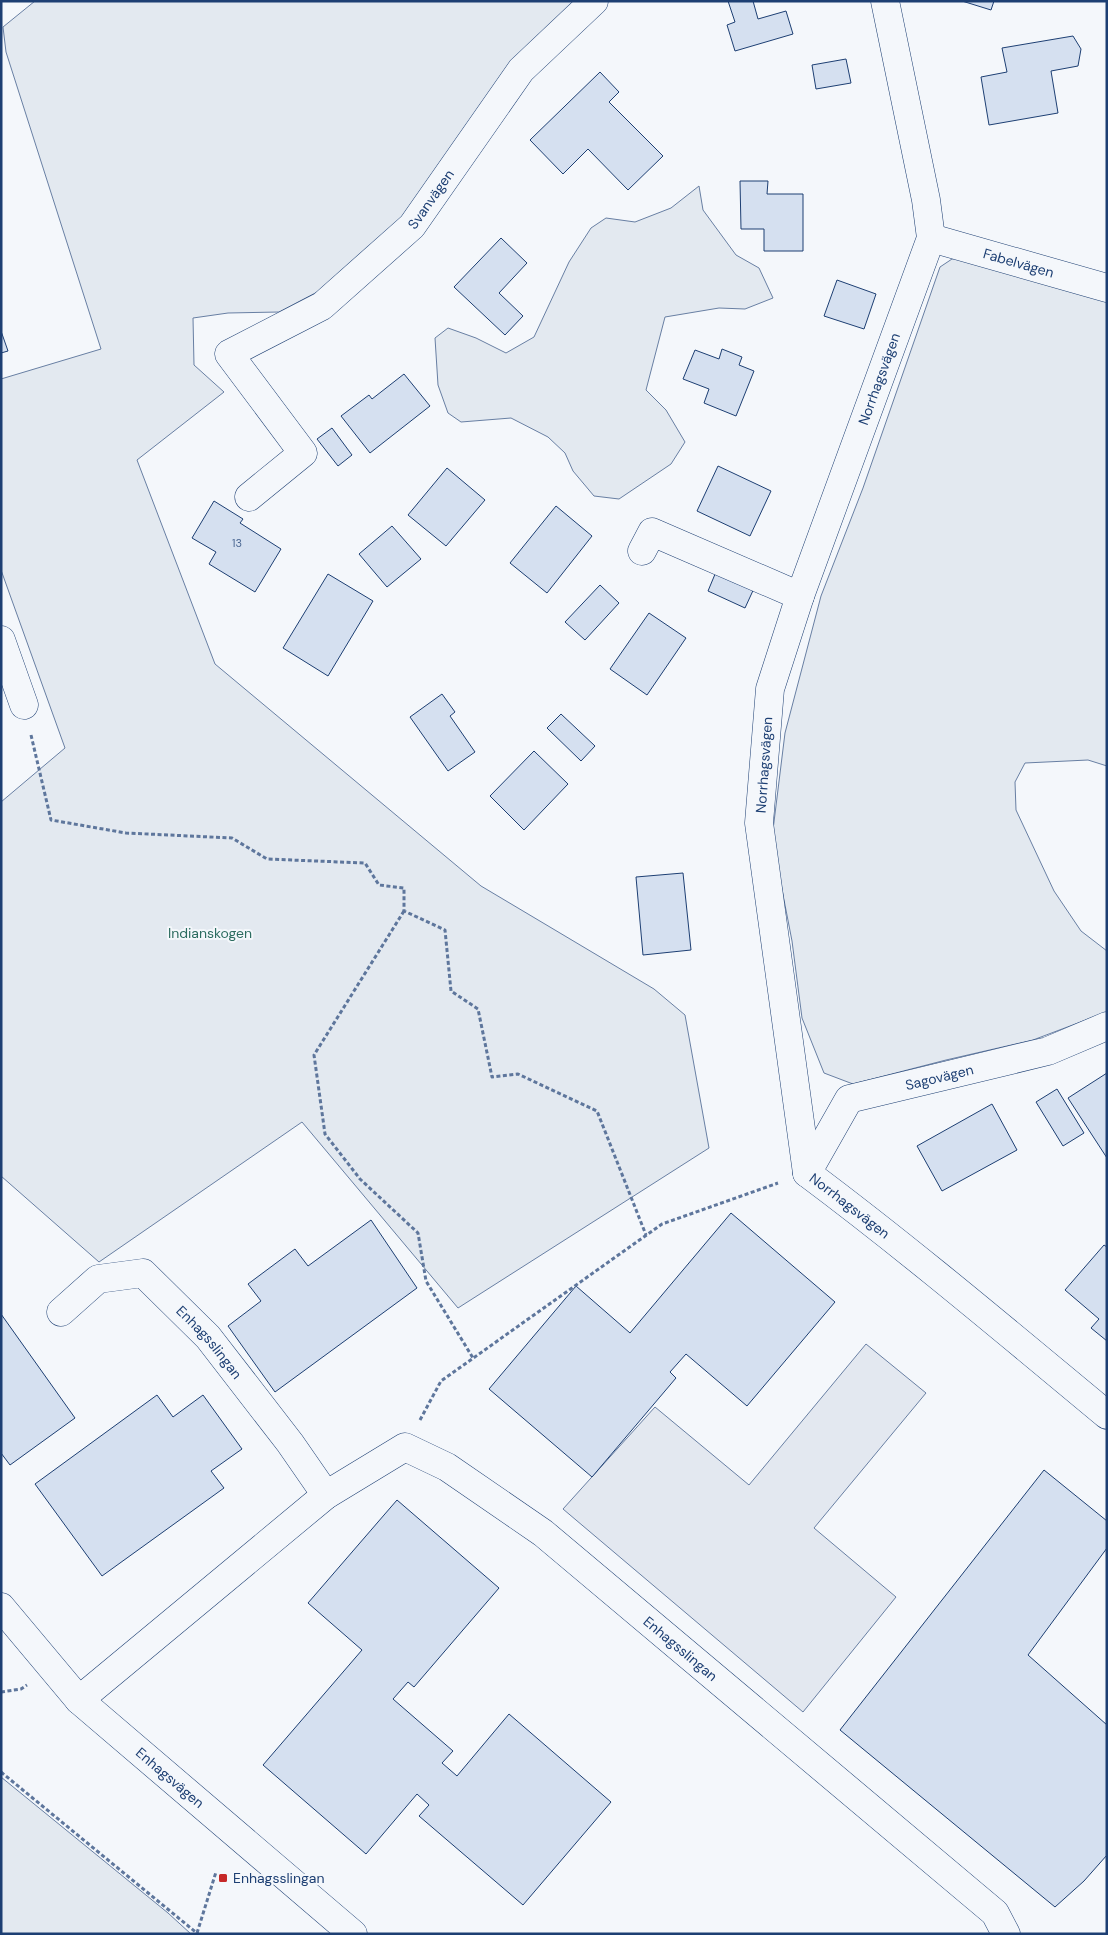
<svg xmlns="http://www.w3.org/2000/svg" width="1108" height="1935" font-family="'DM Sans',sans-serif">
<rect width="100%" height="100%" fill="#f4f7fb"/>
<g fill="#e3e9f0" stroke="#687fa3">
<polygon points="35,1 574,1 423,195 342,279 279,312 228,313 193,318 194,365 224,392 137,460 215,664 481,886 654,989 685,1015 709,1148 458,1308 302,1122 99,1262 1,1176 1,802 65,748 1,570 1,379 101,349 6,52 3,27"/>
<polygon points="699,186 703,210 736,255 759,268 773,298 745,309 719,308 665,317 646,390 666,410 685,442 671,464 619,499 594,496 573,471 565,453 548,437 511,418 461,422 448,413 438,385 435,338 448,328 476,338 506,353 534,337 569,262 591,228 606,218 635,222 671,208"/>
<polygon points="969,256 1107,296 1107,766 1088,760 1025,763 1015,782 1016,810 1054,891 1081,931 1107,951 1107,1012 1033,1040 946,1060 853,1084 824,1073 802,1018 792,941 772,838 785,733 821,596 863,488 940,267 952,259"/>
<polygon points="1,1777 168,1913 191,1934 1,1934"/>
</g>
<polygon fill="#e3e8f0" stroke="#687fa3" points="866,1344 926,1393 814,1528 896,1597 803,1712 563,1509 655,1407 749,1485"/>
<g fill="#d5e0f0" stroke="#1d3f73">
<polygon points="728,1 753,1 758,19 786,11 793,34 735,51 727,25 735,22"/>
<polygon points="962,1 994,1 991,10"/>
<polygon points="1073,36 1081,49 1078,66 1051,71 1058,113 989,125 981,77 1007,72 1002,48"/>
<polygon points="846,59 851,83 816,89 812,65"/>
<polygon points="600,72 619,92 609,102 663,156 628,190 588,149 563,174 530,140"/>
<polygon points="740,181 768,181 767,194 803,194 803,251 764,251 764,229 741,229"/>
<polygon points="501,238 527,263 499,293 523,316 505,335 454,287"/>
<polygon points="837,280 876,294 864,329 824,316"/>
<polygon points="1,331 8,351 1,353"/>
<polygon points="722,349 742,357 739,365 754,371 736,416 704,403 709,389 683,379 695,350 719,359"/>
<polygon points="404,374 430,406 370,453 341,416 369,395 372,399"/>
<polygon points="332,428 352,455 338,466 317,439"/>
<polygon points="718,466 771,491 750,536 697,511"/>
<polygon points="447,468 485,500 446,546 408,515"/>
<polygon points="214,501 243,519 240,523 281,549 255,592 209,564 216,552 192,538"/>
<polygon points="556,506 592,536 547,593 510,563"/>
<polygon points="392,526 421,559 387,587 359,554"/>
<polygon points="718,567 756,584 745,608 708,591"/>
<polygon points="328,574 373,601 328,676 283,648"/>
<polygon points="600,585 619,603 585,640 565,622"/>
<polygon points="649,613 686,638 647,695 610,669"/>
<polygon points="442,694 455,712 450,716 475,752 448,771 410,717"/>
<polygon points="561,714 595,746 581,761 547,728"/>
<polygon points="534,751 568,784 524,830 490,796"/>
<polygon points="683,873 691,950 643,955 636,877"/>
<polygon points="1107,1073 1107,1158 1068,1098"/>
<polygon points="1057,1089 1084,1133 1063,1146 1036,1102"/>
<polygon points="992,1104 1017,1150 942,1191 917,1146"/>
<polygon points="731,1213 835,1302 747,1406 686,1354 670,1372 676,1378 592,1477 489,1389 576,1286 630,1333"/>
<polygon points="371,1220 417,1288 275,1392 228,1326 261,1301 248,1284 295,1249 308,1266"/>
<polygon points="1104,1245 1107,1247 1107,1341 1091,1328 1099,1319 1065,1290"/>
<polygon points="1,1314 75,1418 10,1465 1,1453"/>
<polygon points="157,1395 173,1417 203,1395 242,1449 211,1471 224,1488 102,1576 35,1484"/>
<polygon points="1044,1470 1107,1521 1107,1548 1028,1655 1107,1725 1107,1855 1084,1881 1055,1907 840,1730"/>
<polygon points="397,1500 499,1588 414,1687 408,1682 393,1699 453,1751 442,1763 457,1776 509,1714 611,1802 523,1905 419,1816 429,1805 417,1794 366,1854 263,1765 362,1650 308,1603"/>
</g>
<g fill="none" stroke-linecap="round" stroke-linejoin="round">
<g stroke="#1d3f73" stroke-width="29">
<g id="minor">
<path id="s1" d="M885,1L926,200L931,238L800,596L770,689L759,823L807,1173C910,1250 1008,1333 1107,1415"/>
<path id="s2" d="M931,238L1107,288"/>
<path id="s3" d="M249,497L303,453L229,354L322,306L412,226L521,70L594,1"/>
<polyline points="642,551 652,532 800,596"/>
<polyline points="1,640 24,705"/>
<path id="s4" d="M807,1173L849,1099L1048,1051L1107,1026"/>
<path id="s5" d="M61,1312L98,1279L143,1273L208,1337L290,1443L326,1495"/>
<path id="s6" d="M1,1607L79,1700L353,1934"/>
<path id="s7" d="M79,1700L326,1495L405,1447L447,1467L543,1533L995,1913L1006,1934"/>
</g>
</g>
<g stroke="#5e769c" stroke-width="3" stroke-dasharray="4 2.5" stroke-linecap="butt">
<polyline points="31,735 51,820 126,833 232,838 267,859 365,863 379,885 404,888 404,911 445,930 451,991 478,1009 492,1077 518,1074 597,1111 646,1235"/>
<polyline points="404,911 314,1055 325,1134 360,1179 418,1233 426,1281 473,1358"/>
<polyline points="420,1420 441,1381 662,1224 778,1183"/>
<polyline points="1,1692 21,1689 27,1685"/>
<polyline points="1,1772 198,1934"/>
<polyline points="197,1933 216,1872"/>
</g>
<use href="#minor" stroke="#f4f7fb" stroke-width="28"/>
</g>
<rect fill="#c62828" stroke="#f4f7fb" stroke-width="2" x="218" y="1873" width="10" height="10" rx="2.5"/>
<g text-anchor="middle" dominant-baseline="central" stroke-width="4" stroke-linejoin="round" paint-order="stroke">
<g font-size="11" fill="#4b6792">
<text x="237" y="543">13</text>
</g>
<g font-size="14" fill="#1d3f73" stroke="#f4f7fb">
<text stroke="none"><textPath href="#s3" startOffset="451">Svanvägen</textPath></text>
<text stroke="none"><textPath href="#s2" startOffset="91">Fabelvägen</textPath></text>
<text transform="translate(879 379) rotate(-70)">Norrhagsvägen</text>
<text transform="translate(764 765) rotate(-86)">Norrhagsvägen</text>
<text stroke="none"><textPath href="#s4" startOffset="178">Sagovägen</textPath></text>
<text stroke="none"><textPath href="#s1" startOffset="1262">Norrhagsvägen</textPath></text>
<text stroke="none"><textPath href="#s5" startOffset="191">Enhagsslingan</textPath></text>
<text stroke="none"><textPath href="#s7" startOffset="756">Enhagsslingan</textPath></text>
<text stroke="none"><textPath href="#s6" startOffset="241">Enhagsvägen</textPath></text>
</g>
<g font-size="14" fill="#2c6c60" stroke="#f4f7fb">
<text x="210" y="933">Indianskogen</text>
</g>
<g font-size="14" fill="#1d3f73" stroke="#f4f7fb" text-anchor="start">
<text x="233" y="1878">Enhagsslingan</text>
</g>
</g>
<rect width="1108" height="1935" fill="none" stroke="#1d3f73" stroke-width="5"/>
</svg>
